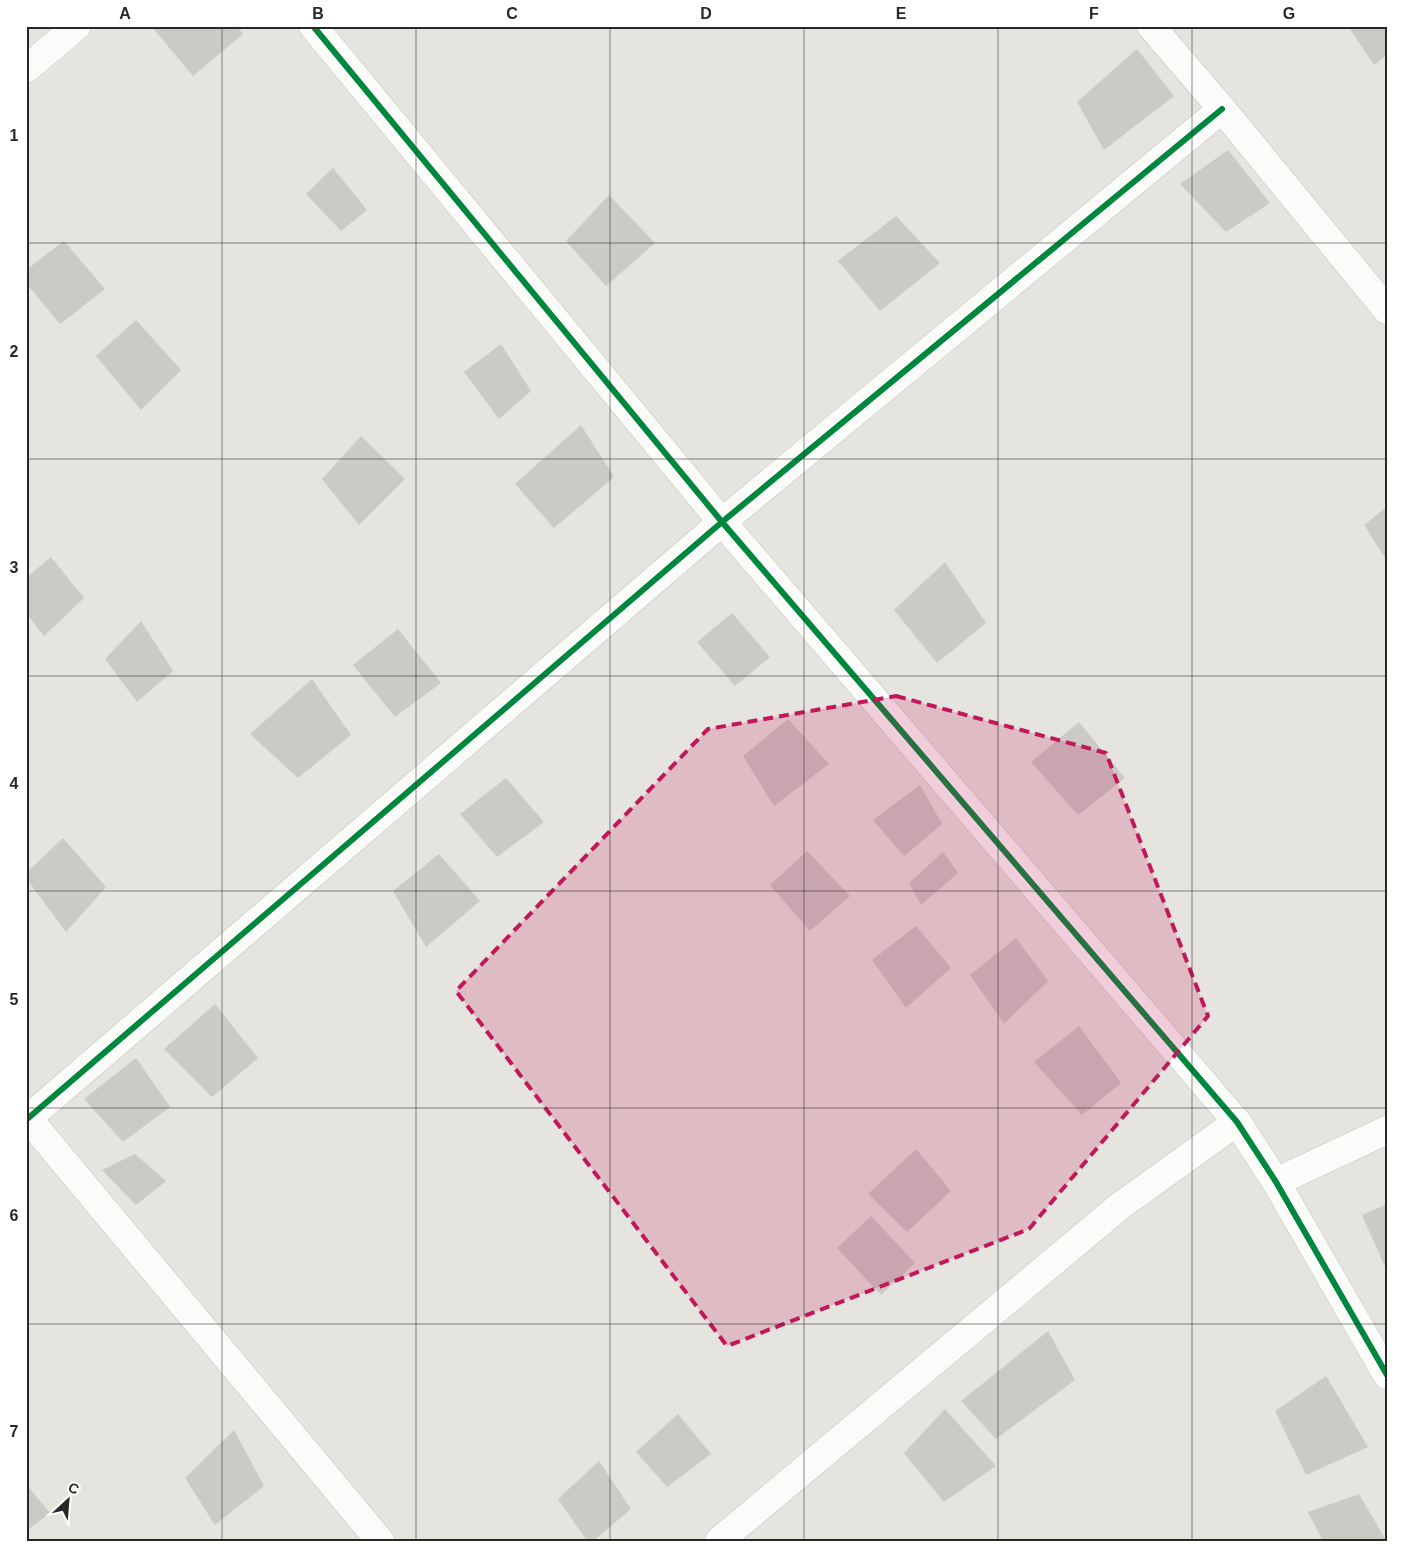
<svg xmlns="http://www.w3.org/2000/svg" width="1413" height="1567" font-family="Arial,sans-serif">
<rect width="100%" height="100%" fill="#e6e4de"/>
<g fill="#cbcac5">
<polygon points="151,26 237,26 243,34 193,76"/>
<polygon points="1348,26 1387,26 1387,55 1374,65"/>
<polygon points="1137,49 1174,96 1104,150 1077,102"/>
<polygon points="1228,150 1270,203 1226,232 1180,184"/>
<polygon points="333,168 367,210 341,231 306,194"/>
<polygon points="609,195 655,243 606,286 566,241"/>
<polygon points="896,216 940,263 880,311 838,261"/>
<polygon points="64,241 105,289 60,324 26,283 26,270"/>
<polygon points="136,320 181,370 141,410 96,356"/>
<polygon points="501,344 531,391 499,419 464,372"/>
<polygon points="581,425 614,477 554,528 515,484"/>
<polygon points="361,436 405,479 359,525 322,479"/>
<polygon points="1387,507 1387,561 1364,525"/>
<polygon points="51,557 84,598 44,636 26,613 26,578"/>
<polygon points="945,562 986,623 937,663 894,610"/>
<polygon points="732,613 770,657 735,686 697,642"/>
<polygon points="141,621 173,671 137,702 105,659"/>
<polygon points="398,629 441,683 395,717 353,665"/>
<polygon points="312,679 351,735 298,778 250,734"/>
<polygon points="788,719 829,764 774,806 743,756"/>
<polygon points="1079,722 1125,778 1078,815 1031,762"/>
<polygon points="506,778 544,822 497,857 460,814"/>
<polygon points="920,785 942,824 904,856 873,820"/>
<polygon points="63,838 106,887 66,932 26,878 26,873"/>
<polygon points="807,851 850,896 810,931 770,885"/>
<polygon points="943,852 958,873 921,905 909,883"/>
<polygon points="439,854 480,901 426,947 393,891"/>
<polygon points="916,926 951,968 906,1008 872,960"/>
<polygon points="1016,938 1048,981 1004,1024 970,975"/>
<polygon points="215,1004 258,1058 212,1097 164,1049"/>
<polygon points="1079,1026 1121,1083 1082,1115 1034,1062"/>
<polygon points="136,1058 170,1107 123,1142 84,1099"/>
<polygon points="916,1149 951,1191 907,1232 868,1194"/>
<polygon points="135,1154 166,1181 136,1205 102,1170"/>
<polygon points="1387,1204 1387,1271 1362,1215"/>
<polygon points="871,1216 915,1263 881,1295 837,1248"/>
<polygon points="1048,1331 1075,1380 996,1439 961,1401"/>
<polygon points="1326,1376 1368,1447 1306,1475 1275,1411"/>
<polygon points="945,1409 996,1466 944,1502 904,1453"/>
<polygon points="678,1414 711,1454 667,1487 636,1452"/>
<polygon points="234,1430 264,1486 215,1525 185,1478"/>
<polygon points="599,1461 631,1509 593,1541 587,1541 558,1499"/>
<polygon points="26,1484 50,1513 26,1531"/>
<polygon points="1359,1494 1385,1539 1381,1541 1323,1541 1308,1512"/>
</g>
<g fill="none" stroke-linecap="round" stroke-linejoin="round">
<g stroke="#c4c3c3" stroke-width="29">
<g id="minor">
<polyline points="313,26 722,522 1237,1122 1276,1182 1387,1375"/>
<polyline points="1151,26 1222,109 1387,310"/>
<polyline points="26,69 77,26"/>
<polyline points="26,1116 380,1541"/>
<polyline points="26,1120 722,522 1222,109"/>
<polyline points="1276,1182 1387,1130"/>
<polyline points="719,1541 1120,1206 1237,1122"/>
</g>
</g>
<use href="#minor" stroke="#fbfbfa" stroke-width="28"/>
<g stroke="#fff" stroke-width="9">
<g id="cycleway">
<polyline points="313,26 722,522 1237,1122 1276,1182 1387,1375"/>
<polyline points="26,1120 722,522 1222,109"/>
</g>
</g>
<use href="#cycleway" stroke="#00873e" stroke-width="6"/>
</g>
<path fill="#c2185b" fill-opacity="0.2" stroke="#c2185b" stroke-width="4" stroke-dasharray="10 6" stroke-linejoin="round" d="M896,696L1106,753L1208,1016L1029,1229L727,1346L456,991L708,729Z"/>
<path fill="none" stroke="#282828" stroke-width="1" stroke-opacity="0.55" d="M222,26V1541M416,26V1541M610,26V1541M804,26V1541M998,26V1541M1192,26V1541M26,243H1387M26,459H1387M26,676H1387M26,891H1387M26,1108H1387M26,1324H1387"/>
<rect width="1413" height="1567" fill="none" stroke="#ffffff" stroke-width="55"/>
<g transform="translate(68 1500) rotate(26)" stroke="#ffffff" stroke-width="4" paint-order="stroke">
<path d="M0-4L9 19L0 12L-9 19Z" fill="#282828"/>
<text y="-8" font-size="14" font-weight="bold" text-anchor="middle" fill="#282828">С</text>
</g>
<rect x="28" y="28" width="1358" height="1512" fill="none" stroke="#282828" stroke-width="2"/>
<g font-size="16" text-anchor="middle" font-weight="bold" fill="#282828">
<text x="125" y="19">A</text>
<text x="318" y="19">B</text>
<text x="512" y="19">C</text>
<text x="706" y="19">D</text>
<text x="901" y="19">E</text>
<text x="1094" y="19">F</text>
<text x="1289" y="19">G</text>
<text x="14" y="141">1</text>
<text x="14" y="357">2</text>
<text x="14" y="573">3</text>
<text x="14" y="789">4</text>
<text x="14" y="1005">5</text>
<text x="14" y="1221">6</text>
<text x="14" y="1437">7</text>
</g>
</svg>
